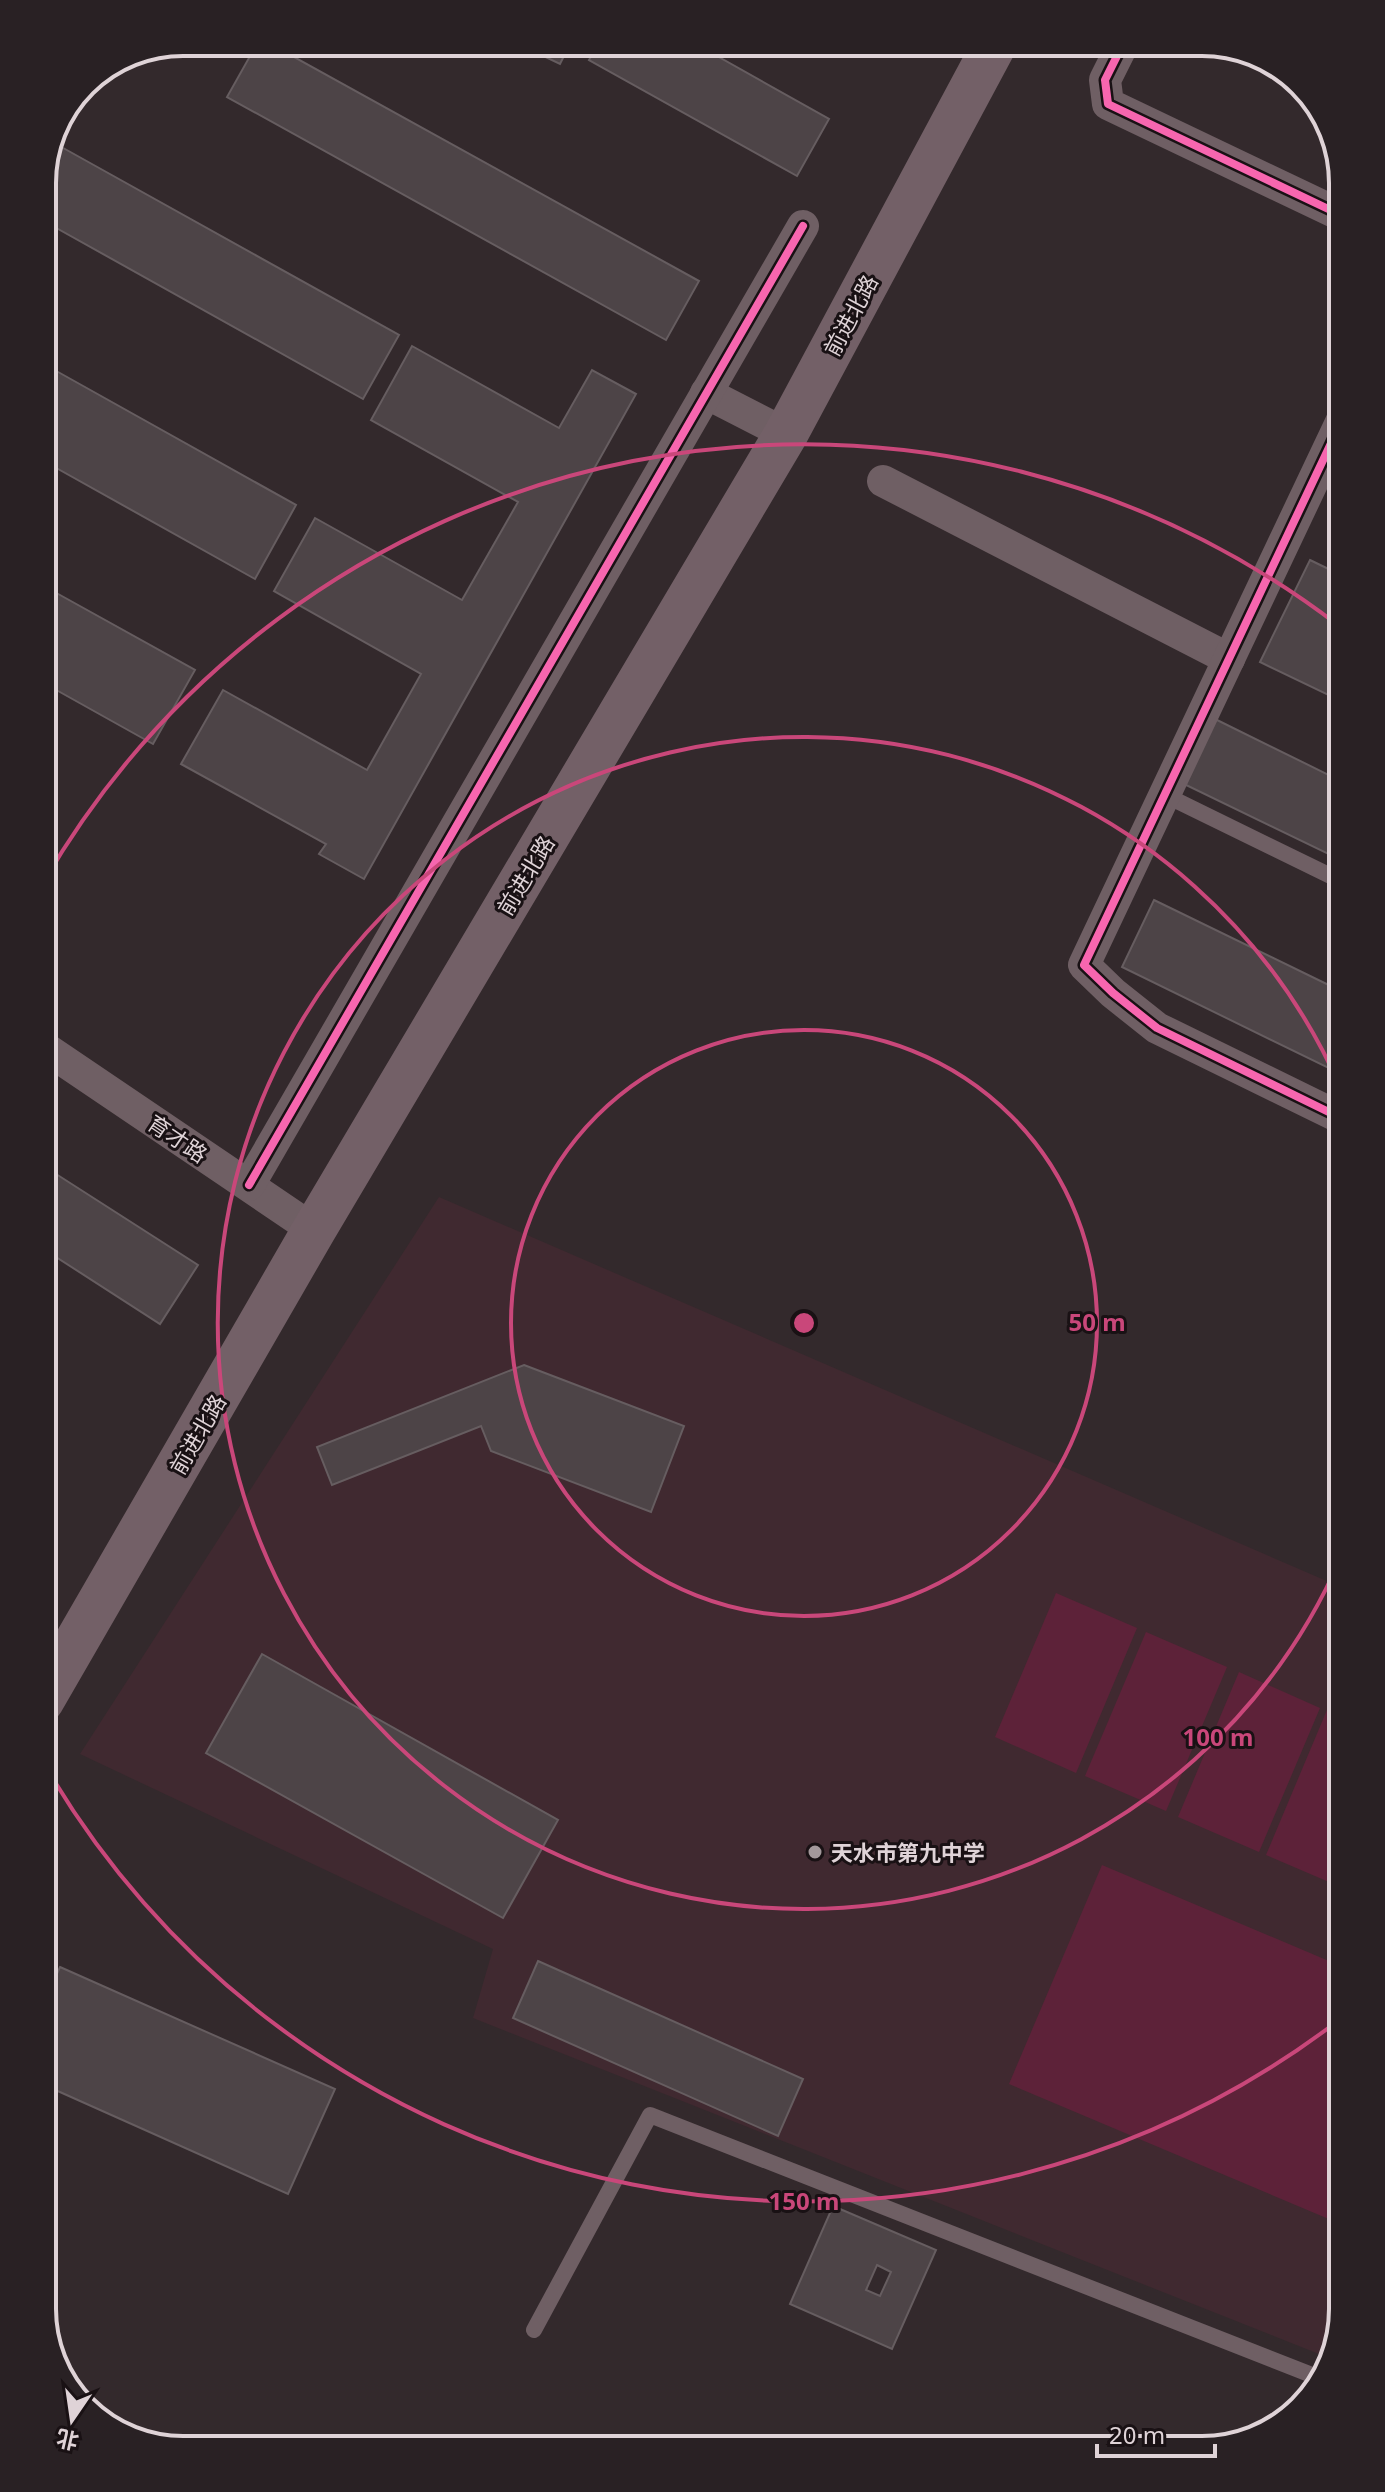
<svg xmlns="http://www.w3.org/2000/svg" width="1385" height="2492" font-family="'Noto Sans','Noto Sans SC',sans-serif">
<rect width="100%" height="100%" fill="#33292c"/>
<polygon fill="#402930" points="439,1197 1343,1588 1343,2317 1329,2358 473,2018 493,1949 80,1754"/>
<g fill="#5d2239">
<polygon points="1056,1593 1137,1628 1076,1773 995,1737"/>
<polygon points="1146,1632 1227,1667 1166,1811 1085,1776"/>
<polygon points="1239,1672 1320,1708 1259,1852 1178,1817"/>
<polygon points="1327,1710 1343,1717 1343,1888 1266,1855"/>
<polygon points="1102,1865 1343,1967 1343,2225 1009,2084"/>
</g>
<g fill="#4d4447" stroke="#665d60" stroke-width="2" fill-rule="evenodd">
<polygon points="258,42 267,42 699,281 666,340 227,97"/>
<polygon points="514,42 571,42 560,64"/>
<polygon points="599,42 692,42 829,119 797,176 589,60"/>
<polygon points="56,144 399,335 363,399 42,220 42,175"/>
<polygon points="412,346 559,428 592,370 636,394 364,879 319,854 326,844 181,764 223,690 367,770 421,674 274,591 315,518 462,600 518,502 371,420"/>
<polygon points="42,363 296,505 255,579 42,460"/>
<polygon points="1310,560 1343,576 1343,702 1260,662"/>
<polygon points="42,585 195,670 153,744 42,682"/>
<polygon points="1215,719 1343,782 1343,861 1184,784"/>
<polygon points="1154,900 1343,992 1343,1075 1122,967"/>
<polygon points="42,1165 198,1265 160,1324 42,1248"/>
<polygon points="524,1365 684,1426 651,1512 491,1451 481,1426 332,1485 317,1447"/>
<polygon points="262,1654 558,1820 503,1918 206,1753"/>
<polygon points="538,1961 803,2079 778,2136 513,2018"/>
<polygon points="60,1967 335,2089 288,2194 42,2084 42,2007"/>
<path d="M833,2206L936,2250L892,2349L790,2304ZM877,2265L891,2272L880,2296L866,2290Z"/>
</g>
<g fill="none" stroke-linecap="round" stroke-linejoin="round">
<g stroke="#6f5f64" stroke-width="16">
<polyline points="1165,795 1343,882"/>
<polyline points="534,2330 650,2115 1322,2379"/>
</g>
<g stroke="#6f5f64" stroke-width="32">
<polyline points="1124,42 1105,80 1108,104 1343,216"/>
<polyline points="706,393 786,434"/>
<polyline points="883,481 1229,659"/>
<polyline points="42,1046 314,1230"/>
<polyline points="1343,1119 1157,1028 1113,993 1084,965 1343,418"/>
<polyline points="249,1185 803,226"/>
</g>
<polyline stroke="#736067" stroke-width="44" points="42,1701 314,1230 786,434 996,42"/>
<g stroke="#191114" stroke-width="13">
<g id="cycleway">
<polyline points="1124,42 1105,80 1108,104 1343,216"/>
<polyline points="1343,1119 1157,1028 1113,993 1084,965 1343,418"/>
<polyline points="249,1185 803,226"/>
</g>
</g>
<use href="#cycleway" stroke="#f766af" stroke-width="8"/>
</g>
<g fill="none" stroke="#c9477a" stroke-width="4">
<circle cx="804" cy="1323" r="293"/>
<path d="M1341 1557A586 586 0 1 1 1341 1089"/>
<path d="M1339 2020A879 879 0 0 1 43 1762M43 883A879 879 0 0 1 1339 626"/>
</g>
<circle fill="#a3989b" stroke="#191114" stroke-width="3" cx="815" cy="1852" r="8"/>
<g text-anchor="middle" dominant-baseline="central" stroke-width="6" stroke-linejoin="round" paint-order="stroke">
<g font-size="22" fill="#dfd3d7" stroke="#191114">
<text transform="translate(850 315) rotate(-62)">前进北路</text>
<text transform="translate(525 875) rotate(-59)">前进北路</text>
<text transform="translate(178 1138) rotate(34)">育才路</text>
<text transform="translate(197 1434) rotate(-60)">前进北路</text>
</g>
<g font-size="22" font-weight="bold" fill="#dfd3d7" stroke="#191114" text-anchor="start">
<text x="831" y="1852">天水市第九中学</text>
</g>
</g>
<path d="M0 0H1385V2492H0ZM183 56H1202A127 127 0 0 1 1329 183V2309A127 127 0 0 1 1202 2436H183A127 127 0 0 1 56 2309V183A127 127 0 0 1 183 56Z" fill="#292124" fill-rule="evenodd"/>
<path fill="none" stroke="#dfd3d7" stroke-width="4" d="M183 56H1202A127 127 0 0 1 1329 183V2309A127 127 0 0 1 1202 2436H183A127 127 0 0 1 56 2309V183A127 127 0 0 1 183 56Z"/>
<circle cx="804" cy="1323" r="12" fill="#c9477a" stroke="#191114" stroke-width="4"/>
<g font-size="24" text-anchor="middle" font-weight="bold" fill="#c9477a" stroke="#191114" stroke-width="6" stroke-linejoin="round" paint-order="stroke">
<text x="1097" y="1331">50 m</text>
<text x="1218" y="1746">100 m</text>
<text x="804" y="2210">150 m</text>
</g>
<g transform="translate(72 2420) rotate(193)" stroke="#191114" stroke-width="6" paint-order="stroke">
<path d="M0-6L14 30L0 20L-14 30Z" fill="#dfd3d7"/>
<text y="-12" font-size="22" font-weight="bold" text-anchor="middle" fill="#dfd3d7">北</text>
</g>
<path d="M1097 2444v12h118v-12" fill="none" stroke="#dfd3d7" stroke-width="4"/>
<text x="1109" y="2444" font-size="24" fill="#dfd3d7" stroke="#191114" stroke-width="6" paint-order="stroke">20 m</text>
</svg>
